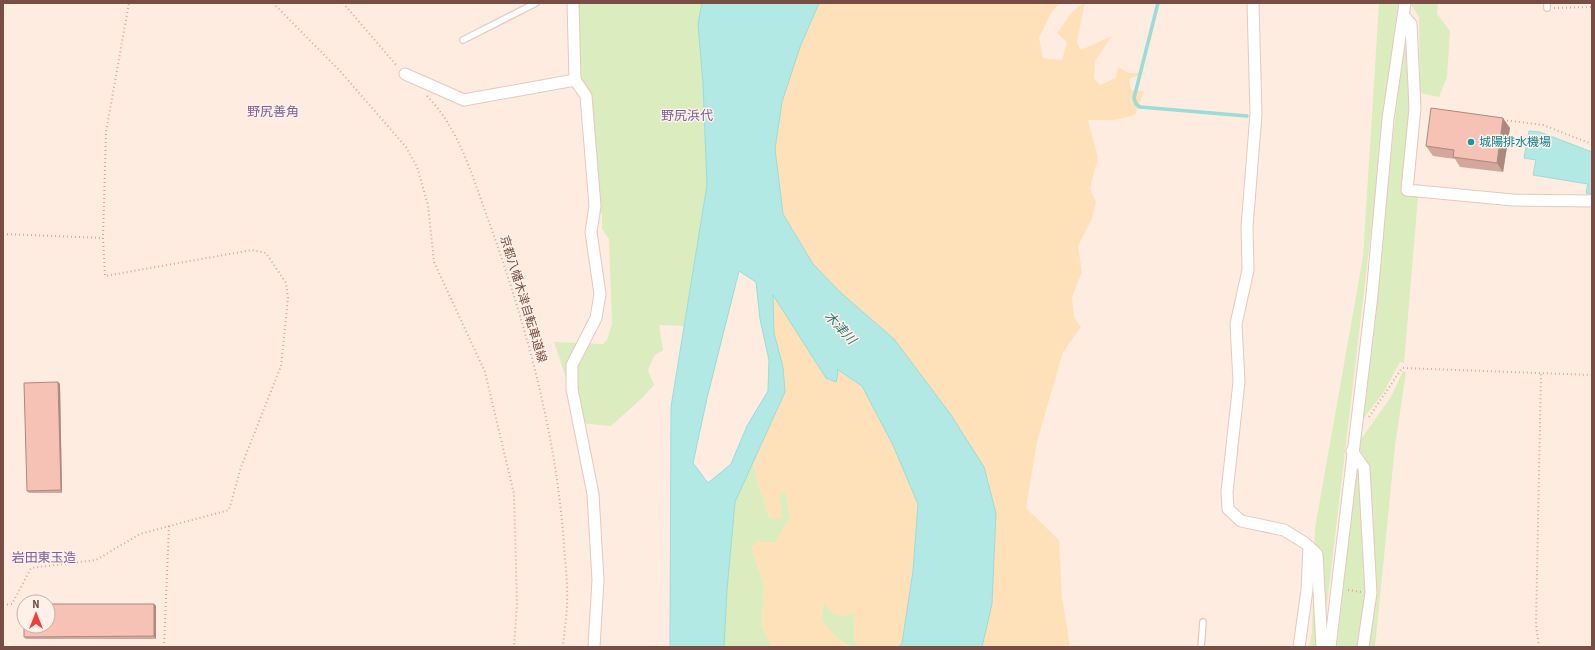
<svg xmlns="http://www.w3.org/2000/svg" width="1595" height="650" font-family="'Source Sans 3','Noto Sans JP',sans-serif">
<rect width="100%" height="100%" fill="#feece0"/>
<g fill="#dbecbe">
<polygon points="576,3 702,3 698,24 703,83 707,185 684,326 659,325 663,350 654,356 648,370 654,385 642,398 611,426 581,423 554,342 603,344 607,340 612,324 609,239 602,229 602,214 591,195 591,112 578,85"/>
<polygon points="1379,3 1398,3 1322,647 1309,647 1312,633 1315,528 1363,257"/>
<polygon points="1410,3 1438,3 1437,14 1450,31 1447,77 1439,97 1420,93 1419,17"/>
<polygon points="1405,31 1409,112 1402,195 1418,197 1404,363 1400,362 1383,393 1361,422"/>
<polygon points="1403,371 1406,372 1395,446 1375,647 1337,647 1359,442 1391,397"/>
<polygon points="753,462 758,483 770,518 780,493 786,493 790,518 775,543 757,541 752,548 764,585 762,625 772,647 724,647 727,590 735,502"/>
<path d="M824,602L855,614L854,638L858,647C841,647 832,632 821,620Z"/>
</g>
<g fill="#ffe1b9">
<polygon points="819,3 1060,3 1051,13 1039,38 1043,58 1062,60 1067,42 1057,33 1071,13 1083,3 1085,3 1077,42 1081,50 1112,36 1095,61 1094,78 1100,85 1116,78 1118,67 1129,73 1145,73 1129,79 1131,90 1144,91 1135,115 1114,120 1088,120 1098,157 1090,189 1096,202 1092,219 1078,246 1082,272 1072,297 1074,317 1081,327 1063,352 1037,442 1026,508 1059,540 1062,597 1070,647 982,647 992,604 996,513 984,467 951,415 894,339 840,292 813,264 783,214 775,149 782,102 800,47"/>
<path d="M773,294L836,369L862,385L893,445L918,504L913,571L902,643L899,647H858L854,638L855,614C839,617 833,617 824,602L821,620L840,641L849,647H772L762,625L764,585L752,548L757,541L775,543L790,518L786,493H780L782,519L770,518L758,483L753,462L785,391L783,367L774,333Z"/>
</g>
<g fill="#b3e9e5" stroke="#99dcd8" fill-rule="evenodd">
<path d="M702,3H819L800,47L782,102L775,149L783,214L813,264L840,292L894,339L951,415L984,467L996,513L992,604L982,647H899L902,643L913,571L918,504L893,445L862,386L837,369L838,373L836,382L826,378L773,295L774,333L783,367L785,392L735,502L727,590L724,647H670L671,407L707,185L703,83L698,24ZM739,271L756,282L760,319L769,360L768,391L747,426L731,464L708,483L693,463L707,398Z"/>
<polygon points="1529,131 1540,132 1592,152 1592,194 1586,193 1588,184 1533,175 1536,160 1524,158"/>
</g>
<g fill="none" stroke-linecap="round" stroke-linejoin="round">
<polyline stroke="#99dcd8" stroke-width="3.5" points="1158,3 1134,98 1136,104 1140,107 1247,116"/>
<g stroke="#e5c8be" stroke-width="8">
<g id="lane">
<polyline points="1547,3 1547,8"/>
<polyline points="463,40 536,3"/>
<polyline points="1201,647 1203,622"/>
</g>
</g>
<g stroke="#e5c8be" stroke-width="13">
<g id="street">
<polyline points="573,3 575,80 586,96 595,206 591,232 600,294 596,318 572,365 572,389 593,494 598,580 594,647"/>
<polyline points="1253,3 1256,114 1247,227 1248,270 1236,324 1239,382 1227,492 1228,509 1241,521 1284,530 1305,543 1317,554 1322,647"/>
<polyline points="1404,16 1411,24 1415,108 1407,190 1513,200 1592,201"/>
<polyline points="405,74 464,100 575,80"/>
<polyline points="1352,451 1364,468 1371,593 1363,647"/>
<polyline points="1299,647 1307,590 1309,547"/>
<polyline points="1330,647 1372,295 1388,119 1405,3"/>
</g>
</g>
<g stroke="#daa599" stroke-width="2" stroke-dasharray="1 3" stroke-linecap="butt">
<polyline points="273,3 340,71 406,147 417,167 428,205 434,262 485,372 514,494 517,603 514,647"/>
<polyline points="343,3 397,66"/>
<polyline points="1554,8 1592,7"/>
<path d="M427,96C460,130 472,176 488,219C526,325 556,432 564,545C565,563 568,583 567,602C567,617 564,632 563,647"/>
<polyline points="1503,120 1543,125 1592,144"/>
<polyline points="3,234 103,238"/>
<polyline points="1369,417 1402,368 1592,375"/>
<polyline points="1348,590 1361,592"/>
<polyline points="3,605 12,604 31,568 96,560 140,534 229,510 241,467 281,366 288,298 286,283 266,253 252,250 105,276 103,238 106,132 129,3"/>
<polyline points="164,647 169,526"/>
<polyline points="1539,647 1536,625 1541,373"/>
</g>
<use href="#lane" stroke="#fff" stroke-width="5.5"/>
<use href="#street" stroke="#fff" stroke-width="11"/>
</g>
<g fill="#d4a79d">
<polygon points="1510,128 1503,172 1460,167 1455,159 1433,156 1426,146"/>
<polygon points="58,382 60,384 62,493 29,493 27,491"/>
<polygon points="154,604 156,606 156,639 26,639 24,637"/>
</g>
<g fill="#ac887f">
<polygon points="1503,118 1510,128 1503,172 1497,163"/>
<polygon points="58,382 60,384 62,493 61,490"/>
<polygon points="154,604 156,606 156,639 154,636"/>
</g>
<g fill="#f6c2b6" stroke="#ac887f">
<polygon points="1431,108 1503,118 1497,163 1453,157 1454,150 1426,146"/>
<polygon points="58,382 61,490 27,491 24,383"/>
<polygon points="24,604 24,626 48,626 48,604 154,604 154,636 24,637"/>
</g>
<circle fill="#0f9aa8" stroke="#fff1e8" stroke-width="1.5" cx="1471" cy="142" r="4"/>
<g text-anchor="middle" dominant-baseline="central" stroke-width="3" stroke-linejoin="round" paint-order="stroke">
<g font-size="12" fill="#0d838f" stroke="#fff1e8" text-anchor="start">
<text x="1479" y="142">城陽排水機場</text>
</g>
<g font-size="12" fill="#774d45" stroke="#fff1e8">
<text transform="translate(523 299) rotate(73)">京都八幡木津自転車道線</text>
</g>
<g font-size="13" fill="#7b609b" stroke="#fff1e8">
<text x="273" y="112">野尻善角</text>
<text x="687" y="116">野尻浜代</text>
<text x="44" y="558">岩田東玉造</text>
</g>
<g font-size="13" font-style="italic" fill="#357674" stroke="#fff1e8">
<text transform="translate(840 328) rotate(47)">木津川</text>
</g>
</g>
<rect width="1595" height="650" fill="none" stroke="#774d45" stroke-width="8"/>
<g transform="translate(36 614)"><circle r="19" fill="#fff1e8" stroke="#c9afa7"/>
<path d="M0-3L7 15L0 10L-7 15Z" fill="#f33d3b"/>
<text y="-6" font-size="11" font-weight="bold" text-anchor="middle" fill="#774d45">N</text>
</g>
</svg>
